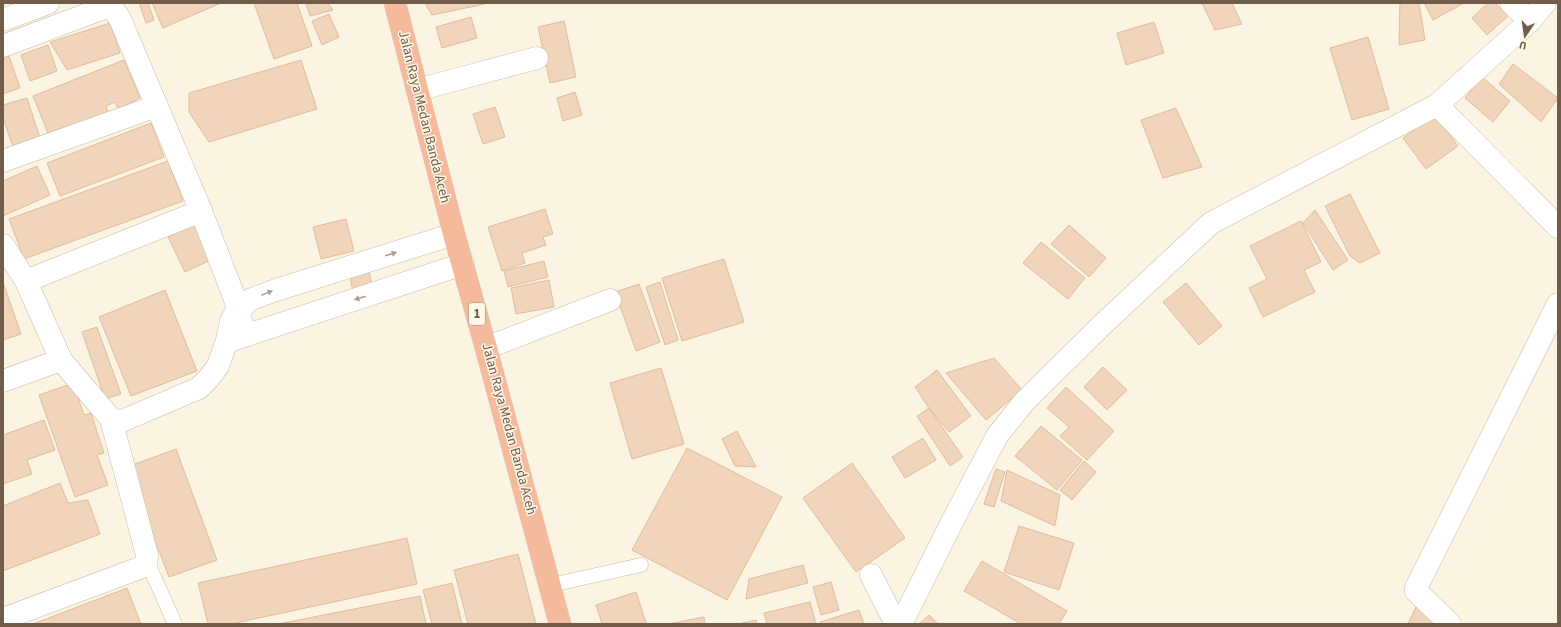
<svg xmlns="http://www.w3.org/2000/svg" width="1561" height="627" font-family="'Source Sans 3',sans-serif">
<rect width="100%" height="100%" fill="#fbf4e2"/>
<g fill="#f0d5bb" stroke="#e2bd9c">
<polygon points="139,3 148,3 154,20 146,23"/>
<polygon points="152,3 221,3 163,28"/>
<polygon points="254,3 297,3 312,46 274,59"/>
<polygon points="328,3 333,10 310,16 306,4"/>
<polygon points="425,3 485,3 485,4 432,15"/>
<polygon points="1202,3 1232,3 1242,24 1215,30"/>
<polygon points="1400,3 1419,3 1425,40 1399,45"/>
<polygon points="1424,3 1464,3 1433,20"/>
<polygon points="1488,3 1495,3 1508,16 1487,35 1472,18"/>
<polygon points="329,14 339,37 322,45 312,21"/>
<polygon points="471,17 477,38 442,48 436,27"/>
<polygon points="564,21 576,77 550,83 538,27"/>
<polygon points="1154,22 1164,53 1126,65 1117,33"/>
<polygon points="110,23 120,53 67,70 50,42"/>
<polygon points="1368,37 1389,109 1352,120 1330,48"/>
<polygon points="48,45 57,71 30,81 21,55"/>
<polygon points="9,56 20,88 3,94 3,58"/>
<polygon points="124,60 140,98 118,109 115,102 106,106 108,113 48,133 33,96"/>
<polygon points="301,60 317,109 209,142 189,112 189,93"/>
<polygon points="1513,64 1558,98 1541,122 1499,84"/>
<polygon points="1482,77 1510,101 1493,122 1465,98"/>
<polygon points="575,92 582,115 563,121 557,98"/>
<polygon points="27,98 40,138 13,147 3,118 3,105"/>
<polygon points="495,107 505,137 483,144 473,114"/>
<polygon points="1176,108 1202,167 1163,178 1141,120"/>
<polygon points="1435,115 1458,146 1426,169 1403,138"/>
<polygon points="151,123 164,157 60,196 47,163"/>
<polygon points="168,161 183,201 24,259 9,219"/>
<polygon points="37,166 50,195 3,216 3,181"/>
<polygon points="1350,194 1380,253 1360,263 1350,256 1325,206"/>
<polygon points="545,209 553,234 543,237 546,245 522,253 525,263 502,271 488,227"/>
<polygon points="1315,210 1348,260 1333,270 1303,223"/>
<polygon points="346,219 354,251 321,259 313,227"/>
<polygon points="1301,221 1321,262 1304,270 1315,292 1263,317 1249,288 1267,279 1250,246"/>
<polygon points="196,223 213,259 185,272 168,237"/>
<polygon points="1069,225 1106,258 1089,277 1051,244"/>
<polygon points="1041,242 1085,278 1068,299 1023,263"/>
<polygon points="724,259 744,322 682,341 662,278"/>
<polygon points="544,261 548,277 508,287 504,271"/>
<polygon points="368,269 373,288 353,292 349,273"/>
<polygon points="549,280 554,307 516,314 511,288"/>
<polygon points="3,282 21,334 3,340"/>
<polygon points="660,282 678,340 665,345 646,287"/>
<polygon points="1186,283 1222,326 1199,345 1163,302"/>
<polygon points="639,284 660,342 636,351 615,292"/>
<polygon points="165,290 197,371 131,396 99,317"/>
<polygon points="97,327 121,394 105,399 82,332"/>
<polygon points="994,358 1022,390 986,420 946,373"/>
<polygon points="1103,367 1127,390 1107,410 1084,387"/>
<polygon points="661,368 684,444 632,459 610,383"/>
<polygon points="937,370 971,416 949,432 929,408 915,387"/>
<polygon points="73,383 84,415 91,413 104,453 97,455 108,485 75,497 39,395"/>
<polygon points="1066,387 1114,431 1087,460 1060,436 1069,427 1047,408"/>
<polygon points="929,408 963,457 950,466 917,416"/>
<polygon points="44,420 55,450 27,460 32,474 3,484 3,435"/>
<polygon points="1041,426 1082,460 1057,490 1015,456"/>
<polygon points="737,431 756,467 735,466 722,439"/>
<polygon points="923,438 936,460 905,478 892,457"/>
<polygon points="687,448 782,497 727,600 632,550"/>
<polygon points="176,449 217,560 169,577 127,467"/>
<polygon points="1084,461 1096,472 1072,500 1060,490"/>
<polygon points="852,463 905,538 856,572 803,498"/>
<polygon points="996,469 1005,472 994,507 984,504"/>
<polygon points="1007,470 1060,495 1055,526 1001,501"/>
<polygon points="60,483 68,503 88,500 100,534 3,571 3,506"/>
<polygon points="1019,526 1074,543 1059,590 1004,572"/>
<polygon points="407,538 417,584 231,624 208,624 198,583"/>
<polygon points="518,554 536,624 468,624 454,570"/>
<polygon points="982,561 1067,611 1059,624 1021,624 964,591"/>
<polygon points="803,565 808,583 746,599 749,579"/>
<polygon points="831,582 839,610 821,615 813,587"/>
<polygon points="452,583 462,624 432,624 423,590"/>
<polygon points="127,588 141,624 33,624"/>
<polygon points="636,592 646,623 642,624 602,624 596,605"/>
<polygon points="420,596 426,624 278,624"/>
<polygon points="810,602 816,624 767,624 764,613"/>
<polygon points="1416,607 1443,620 1441,624 1408,624"/>
<polygon points="859,610 864,624 821,624 820,622"/>
<polygon points="929,615 938,624 919,624"/>
<polygon points="704,617 705,624 668,624"/>
<polygon points="756,620 757,624 738,624"/>
</g>
<g fill="none" stroke-linecap="round" stroke-linejoin="round">
<g stroke="#ccbca9" stroke-width="15">
<g id="lane">
<polyline points="147,561 175,624"/>
<polyline points="551,585 641,565"/>
</g>
</g>
<g stroke="#ccbca9" stroke-width="23">
<g id="street">
<polyline points="1511,3 1530,21"/>
<polyline points="3,20 48,3"/>
<polyline points="3,46 104,8 114,10 120,19 201,211"/>
<polyline points="417,90 537,58"/>
<polyline points="1437,105 1558,227"/>
<polyline points="3,161 157,106"/>
<polyline points="3,245 26,281"/>
<polyline points="232,340 463,264"/>
<polyline points="486,348 610,300"/>
<polyline points="61,360 26,281 201,211 235,299 245,335"/>
<polyline points="3,381 61,360 111,419 120,421 122,421 199,388 209,378 218,366 227,340 231,321 238,309 252,299 276,290 454,234"/>
<polyline points="871,575 896,624"/>
<path d="M3,619L137,569C144,566 147,564 147,555L111,419"/>
<polyline points="1450,624 1416,591 1416,588 1558,304"/>
</g>
</g>
<g stroke="#cfbda7" stroke-width="23">
<polyline id="secondary" points="901,624 952,522 997,436 1024,402 1102,325 1211,223 1437,105 1530,21 1545,3"/>
</g>
<g stroke="#ddd8d4" stroke-width="23">
<polyline id="highway" points="395,3 454,234 486,348 560,624"/>
</g>
<use href="#lane" stroke="#fff" stroke-width="14"/>
<use href="#street" stroke="#fff" stroke-width="22"/>
<use href="#secondary" stroke="#fff" stroke-width="22"/>
<use href="#highway" stroke="#f4ba9b" stroke-width="22"/>
</g>
<defs><path id="oneway-solid" d="M-6-.8H1V-3.2L6.5 0L1 3.2V.8H-6Z"/></defs>
<g fill="#aa9d92">
<use href="#oneway-solid" transform="translate(391 254) rotate(-17)"/>
<use href="#oneway-solid" transform="translate(267 293) rotate(-22)"/>
<use href="#oneway-solid" transform="translate(360 298) rotate(162)"/>
</g>
<g text-anchor="middle" dominant-baseline="central" stroke-width="3" stroke-linejoin="round" paint-order="stroke">
<rect fill="#fef8e8" stroke="#9c8b79" stroke-width="1" x="469" y="303" width="16" height="22" rx="3"/>
<g font-size="13" font-weight="bold" fill="#725c4a">
<text x="477" y="314">1</text>
</g>
<g font-size="14" fill="#725c4a" stroke="#fef8e8">
<text transform="translate(424 117) rotate(76)">Jalan Raya Medan Banda Aceh</text>
<text transform="translate(509 429) rotate(75)">Jalan Raya Medan Banda Aceh</text>
</g>
</g>
<rect width="1561" height="627" fill="none" stroke="#725c4a" stroke-width="8"/>
<g transform="translate(1525 36) rotate(193)" stroke="#fef8e8" stroke-width="3" paint-order="stroke">
<path d="M0-3L7 15L0 10L-7 15Z" fill="#725c4a"/>
<text y="-6" font-size="11" font-weight="bold" text-anchor="middle" fill="#725c4a">U</text>
</g>
</svg>
